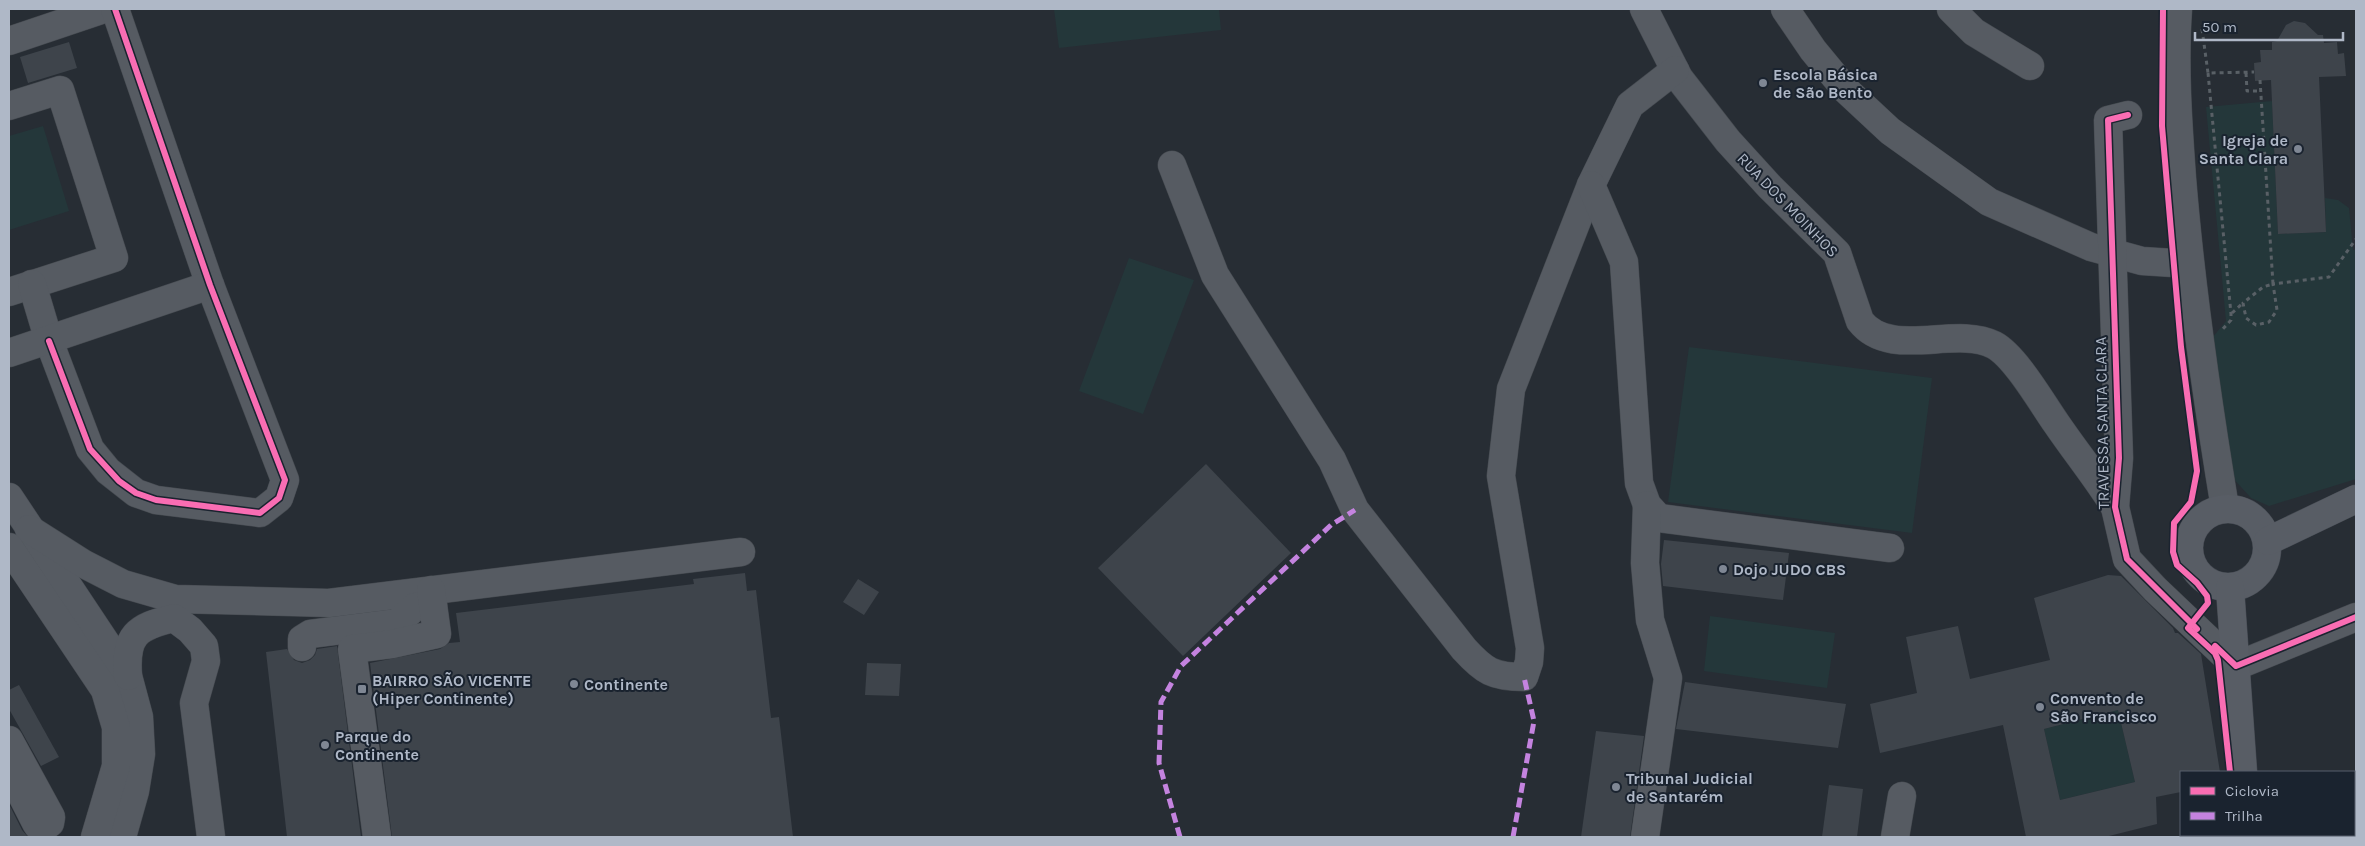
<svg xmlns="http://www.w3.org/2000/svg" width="2365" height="846" font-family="Karla,sans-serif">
<rect width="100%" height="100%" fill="#272d34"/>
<g fill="#24373a">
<polygon points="1054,9 1219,9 1221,30 1059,48"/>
<polygon points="2272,101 2278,234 2326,232 2325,198 2338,200 2349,208 2353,250 2356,249 2356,479 2269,506 2251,498 2232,477 2213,337 2226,321 2206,107"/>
<polygon points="43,126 69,211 9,230 9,136"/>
<polygon points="1129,258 1194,280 1143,414 1079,391"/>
<polygon points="1689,347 1932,378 1912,533 1668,502"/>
<polygon points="1710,616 1835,633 1827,688 1704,671"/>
<polygon points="2118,710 2135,782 2060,800 2044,729"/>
</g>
<g fill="#3e444b" fill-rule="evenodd">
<polygon points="2294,21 2305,23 2318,35 2323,35 2324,43 2337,42 2338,54 2344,53 2346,76 2319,77 2326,232 2278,234 2271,80 2255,81 2254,63 2261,62 2260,50 2272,50 2272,42 2277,41 2286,25"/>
<polygon points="69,42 77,68 28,83 20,57"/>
<polygon points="1206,464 1291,553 1183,656 1098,568"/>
<polygon points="1664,540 1789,553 1783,600 1663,586 1661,564"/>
<polygon points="745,573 747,591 756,590 771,718 779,717 793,837 392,837 370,663 440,649 449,643 460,642 456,613 694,584 693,579"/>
<path d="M2108,575L2121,576L2173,628L2175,633H2178L2201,654L2220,772H2181V792L2156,797L2157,824L2105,837H2026L2003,725L1880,753L1870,704L1917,693L1906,637L1958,626L1970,679L2050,660L2034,598ZM2118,710L2135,782L2060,800L2044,729Z"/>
<polygon points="858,579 879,592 864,615 843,602"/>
<polygon points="337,646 361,837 287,837 266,652 287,649 294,660 302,663 310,660 315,655 317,649"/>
<polygon points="867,663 901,664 899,696 865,695"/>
<polygon points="1685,682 1846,704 1838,748 1676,729"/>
<polygon points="19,685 59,757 41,766 9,709 9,690"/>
<polygon points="1596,731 1644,736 1630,837 1581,837"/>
<polygon points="1829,785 1863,789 1857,837 1822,837"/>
<polygon points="9,804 22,830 28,837 9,837"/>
</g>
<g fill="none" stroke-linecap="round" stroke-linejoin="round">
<g stroke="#44494f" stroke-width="29">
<g id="minor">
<path d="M1644,9L1679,78L1728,141L1770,187L1837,253L1860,321C1890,360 1955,325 1994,345C2015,356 2042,403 2056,423C2075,451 2097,478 2115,507"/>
<polyline points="1785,9 1813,50 1846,90 1890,131 1989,202 2091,247 2142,261 2189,264"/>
<polyline points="1951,9 1974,32 2030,66"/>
<path d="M2178,9C2174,65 2178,122 2182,178C2191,289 2207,399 2225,508"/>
<polyline points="9,41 104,9"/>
<polyline points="9,106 60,90 114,258 9,292"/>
<polyline points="2128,115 2108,120 2119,458 2115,507 2127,559 2155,589 2236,666 2356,617"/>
<path d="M1172,165L1215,275L1332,460L1355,510L1464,649C1484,671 1493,677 1524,677L1529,662L1530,648L1501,476L1511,389L1591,185L1630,105L1675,70"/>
<polyline points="1591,185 1624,262 1639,483 1647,505 1659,518 1890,548"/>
<polyline points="32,284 49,341 90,449 108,471 136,493 156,500 260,513 279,498 285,480 210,285 115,9"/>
<polyline points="9,353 210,285"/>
<polyline points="9,497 128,676 139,717 141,754 135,791 122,837"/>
<polyline points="29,529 84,564 123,584 175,599 329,603 741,552"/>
<polyline points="9,547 105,690 116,727 116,766 95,837"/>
<polyline points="302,647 302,639 310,634 397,623 415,607 433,605"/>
<path d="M128,676C125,635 136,627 174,618L190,630L204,646L206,661L194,703L211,837"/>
<polyline points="9,740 51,817 50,823 46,826 38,826 36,823 9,770"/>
<polyline points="377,837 352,649 392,644 437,634 431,590"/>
<polyline points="1645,837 1668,678 1650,620 1645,563 1647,505"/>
<polyline points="1895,837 1902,796"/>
</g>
</g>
<g stroke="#444951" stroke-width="29">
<g id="major">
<circle cx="2228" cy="548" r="39"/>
<polyline points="2268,541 2356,499"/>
<polyline points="2230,588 2243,772"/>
<polyline points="2248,835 2249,837"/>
</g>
</g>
<g stroke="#596066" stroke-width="3" stroke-dasharray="4 4" stroke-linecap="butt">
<polyline points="2202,29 2208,73 2254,72"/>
<polyline points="2208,73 2231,314 2231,320 2222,330"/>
<polyline points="2246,73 2247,91 2261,91"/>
<polyline points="2260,80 2273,284 2263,287 2243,303 2246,318 2256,325 2269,322 2277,310 2273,284 2329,277 2356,239"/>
<polyline points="2232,313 2243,303"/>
</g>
<use href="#minor" stroke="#565b62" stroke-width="28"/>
<use href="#major" stroke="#585d65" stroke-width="28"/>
<g stroke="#c483df" stroke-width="5" stroke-dasharray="10 5" stroke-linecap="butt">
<polyline points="1180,837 1159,763 1161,702 1181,666 1331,525 1355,510"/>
<polyline points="1513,837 1534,721 1524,677"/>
</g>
<g stroke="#1a232f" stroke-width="9">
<g id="cycleway">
<polyline points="2163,9 2162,126 2181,347 2197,471 2191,502 2174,523 2173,552 2177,565 2197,583 2207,596 2208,603 2188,628 2215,653 2218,660 2230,772"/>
<polyline points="2128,115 2108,120 2119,458 2115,507 2127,559 2197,629"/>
<polyline points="49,341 90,449 119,481 136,493 156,500 260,513 279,498 285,480 210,285 115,9"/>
<polyline points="2215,646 2236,666 2356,617"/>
</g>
</g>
<use href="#cycleway" stroke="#f96db3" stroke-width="6"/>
</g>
<g fill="#7f8794" stroke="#1a232f" stroke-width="2">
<circle cx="1763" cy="83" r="5"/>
<circle cx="2298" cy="149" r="5"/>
<circle cx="1723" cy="569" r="5"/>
<circle cx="574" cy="684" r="5"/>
<rect x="357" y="684" width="10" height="10" rx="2.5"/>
<circle cx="2040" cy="707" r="5"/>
<circle cx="325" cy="745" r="5"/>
<circle cx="1616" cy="787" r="5"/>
</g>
<g text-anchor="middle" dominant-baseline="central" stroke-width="4" stroke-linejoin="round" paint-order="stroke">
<g font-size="16" font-weight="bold" fill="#afb8c7" stroke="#1a232f" text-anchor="start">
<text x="1773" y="74">Escola Básica<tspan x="1773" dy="18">de São Bento</tspan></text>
<text x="2288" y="140" text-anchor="end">Igreja de<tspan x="2288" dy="18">Santa Clara</tspan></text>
<text x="1733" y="569">Dojo JUDO CBS</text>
<text x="372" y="680">BAIRRO SÃO VICENTE<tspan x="372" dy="18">(Hiper Continente)</tspan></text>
<text x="584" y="684">Continente</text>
<text x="2050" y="698">Convento de<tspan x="2050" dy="18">São Francisco</tspan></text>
<text x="335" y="736">Parque do<tspan x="335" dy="18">Continente</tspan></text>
<text x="1626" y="778">Tribunal Judicial<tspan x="1626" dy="18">de Santarém</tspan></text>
</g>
<g font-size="16" fill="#afb8c7" stroke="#1a232f">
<text transform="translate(1788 205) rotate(46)">RUA DOS MOINHOS</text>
<text transform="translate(2102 423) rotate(-91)">TRAVESSA SANTA CLARA</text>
</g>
</g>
<rect width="2365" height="846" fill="none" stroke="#afb8c7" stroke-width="20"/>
<rect x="2180" y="771" width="175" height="65" fill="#1a232f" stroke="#565f6c"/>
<rect x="2190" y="787" width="25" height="8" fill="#f96db3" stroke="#565f6c"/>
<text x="2225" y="796" font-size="15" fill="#afb8c7">Ciclovia</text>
<rect x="2190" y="812" width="25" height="8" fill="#c483df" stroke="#565f6c"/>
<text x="2225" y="821" font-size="15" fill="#afb8c7">Trilha</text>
<path d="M2195 32v8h148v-8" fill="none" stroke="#afb8c7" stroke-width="2.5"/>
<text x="2202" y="32" font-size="15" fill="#afb8c7" stroke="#1a232f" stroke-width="4" paint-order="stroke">50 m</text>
</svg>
